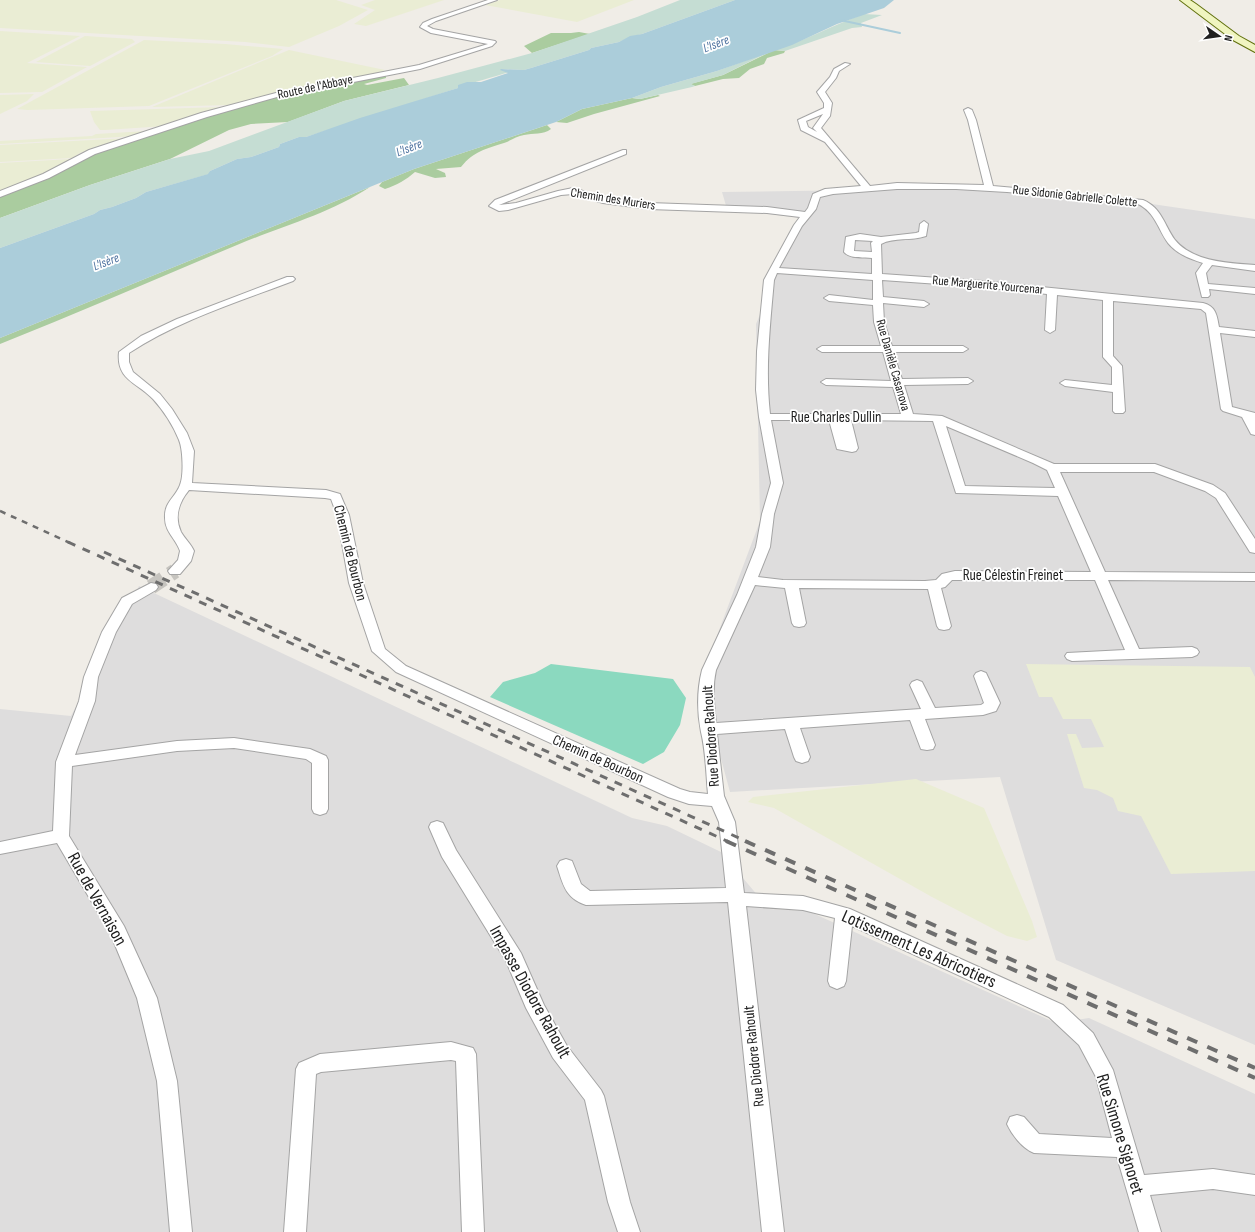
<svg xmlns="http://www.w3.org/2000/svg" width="1255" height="1232" font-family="'Sofia Sans Condensed',sans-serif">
<rect width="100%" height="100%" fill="#f0ede7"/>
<g fill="#dedddd">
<polygon points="994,188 1145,203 1255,219 1255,1045 1056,960 1000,777 730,792 700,681 760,521 756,324 801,218 727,209 722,192"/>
<polygon points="139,586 632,818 667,826 721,852 769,909 808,911 1056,1023 1089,1018 1255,1094 1255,1232 0,1232 0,709 71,716"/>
</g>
<g fill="#eaedd4">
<polygon points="0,0 336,0 368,10 339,26 289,47 245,42 0,28"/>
<polygon points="375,0 444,0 366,26 354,24 375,10 361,5"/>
<polygon points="500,0 634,0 577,22 485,5"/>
<polygon points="0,31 80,36 27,63 87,67 42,92 0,93"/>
<polygon points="85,36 132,39 135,42 90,66 36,62"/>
<polygon points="144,40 225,44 283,49 272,56 149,106 28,110 17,109"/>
<polygon points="289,50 385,70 376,74 280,92 230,105 152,107"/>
<polygon points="34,94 27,101 0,114 0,95"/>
<polygon points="223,107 225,108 166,126 105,130 100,130 94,122 90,111"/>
<polygon points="147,131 137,136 0,144 0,141 92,136 96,134"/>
<polygon points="129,138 80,153 72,158 0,162 0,145"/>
<polygon points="71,159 73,160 27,182 0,192 0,163"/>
<polygon points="1026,664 1250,667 1255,677 1255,871 1171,874 1141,816 1118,811 1113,798 1097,790 1084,788 1067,734 1076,734 1082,748 1104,747 1091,719 1063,719 1052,697 1039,697"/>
<polygon points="916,779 984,808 1032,921 1037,937 1027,941 1007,936 932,897 774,808 748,802 753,797"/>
</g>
<g fill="#aacc9f">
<polygon points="579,32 590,34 532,53 524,46 551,33 571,33"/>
<polygon points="774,50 785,51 784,53 767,58 764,64 750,69 739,78 723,79 695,86 690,84 723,75"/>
<polygon points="379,75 386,76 386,78 364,84 367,85 404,78 409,85 344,101 288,122 251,124 229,130 170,159 90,185 0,218 0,196 92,155 203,117 274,96"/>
<polygon points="658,95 660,96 594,114 567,123 556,122 582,109 632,98 640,99"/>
<path d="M547,125L551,129C543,135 533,133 524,135C517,136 510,141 504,143C486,149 474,151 461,167L436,169L445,173L446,177L435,178L415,172C406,180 397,185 385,189L379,186L382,182L414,169Z"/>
<path d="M370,187C329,214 282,226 237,245C158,278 80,312 0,344V338Z"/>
</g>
<g fill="#c5ddd3">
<path d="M680,0H735L642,34L630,37L619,42L591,48L589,50L531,68L524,70L501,69L509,72C492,78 475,81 458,88L306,137H299L280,144L279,147L251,157L237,159L210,171L209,174L146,192L136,198L112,207L100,210L94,214L0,248V218L90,185L170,159L209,151L344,101L438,78L532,53L637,17Z"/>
<path d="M864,14L882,15L861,23L862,27L852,28L785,51L774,50C805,41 833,25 864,14Z"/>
<polygon points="767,53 723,75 691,84 695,86 692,87 640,99 632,98 661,87 717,71"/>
</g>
<polygon fill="#8bd9bf" points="551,664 673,679 686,698 680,725 664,752 643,764 490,697 503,682 535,673"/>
<polygon fill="#abcdda" points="735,0 894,0 884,8 837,24 792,45 717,71 661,87 632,98 582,109 556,122 414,169 0,338 0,248 94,214 100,210 112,207 136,198 146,192 208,174 210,171 237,159 251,157 279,147 280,144 299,137 306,137 360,118 458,88 458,85 467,82 481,82 508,73 500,70 501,69 524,70 531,68 589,50 591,48 619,42 630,36 642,34"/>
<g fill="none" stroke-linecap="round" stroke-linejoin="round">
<polyline stroke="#abcdda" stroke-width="2" points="840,20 900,33"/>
<polyline stroke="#c6c4bf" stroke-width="15" stroke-dasharray="15 8" stroke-linecap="butt" points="151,587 175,571"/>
<g stroke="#a4a4a4" stroke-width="2">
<g id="street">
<polygon points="488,0 497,0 436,21 427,26 433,29 495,41 496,42 492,46 420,69 277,97 207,117 95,154 49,178 0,197 0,191 43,174 89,150 201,113 276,93 419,65 488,44 431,33 420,27 423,23 432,19"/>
<path d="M845,63L850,64L839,71L836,78L825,92L832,103L830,116L821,128L870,186L897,183L984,185L968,120L964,110L968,108L972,110L976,120L993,186L1143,200C1162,208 1164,225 1175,240C1193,262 1229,263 1255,265V271L1212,265L1206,273L1208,284L1255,288V294L1209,289L1210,295L1208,297H1202L1196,273L1203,263C1190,259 1177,254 1168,243C1158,229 1155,212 1138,204L1007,192L956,189H897L833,194L820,197L816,209L802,226L779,268L872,274V258C863,257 850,259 844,252L846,237L860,234L881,237L916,233L919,232L920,224L924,221L928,224L926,236C912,241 894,237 881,244L882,274L982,281L1203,303C1216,306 1217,316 1219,327L1255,331V337L1220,333L1232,407L1255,413V435L1251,434L1242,417L1223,411L1221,409L1206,313L1201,309L1113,301V356L1122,366L1125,411L1123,413H1115L1113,411V392L1065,386L1060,383L1065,380L1112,385V367L1103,357V300L1057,295L1055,330L1050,333L1045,330L1047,294L982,287L882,280L883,297L924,301L929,304L924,307L883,303L884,322L892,346H963L968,349L963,352H893L902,379L968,378L973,381L968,384L904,385L913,414L942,416L1054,464H1155L1213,485L1225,493L1255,539V553L1250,552L1216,498L1205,491L1154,472H1060L1105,572L1255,573V581L1108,580L1139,649L1192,647L1197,649L1199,652L1197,655L1192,657L1072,661L1067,659L1065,656L1067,653L1125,650L1095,580H952L945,587L941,588L951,626L949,629L944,630L939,629L937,626L928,589L799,588L806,623L804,626L799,627L794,626L792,623L785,588L755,585L716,670C712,688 714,704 716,723L921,709L910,685L912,682L917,680L922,682L935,708L981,705L984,703L974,676L976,673L981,671L986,673L1000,703L996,711L983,715L925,719L935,745L933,749L927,750L921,749L910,720L800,728L810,757L808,761L802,763L796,761L794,757L785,729L717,734L724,796L735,822L744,893L803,896L850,909L1063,1005L1093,1033L1113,1070L1144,1175L1213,1169L1255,1175V1195L1213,1189L1150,1195L1161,1232H1139L1117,1157L1034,1153C1022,1148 1012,1135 1007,1124L1010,1117L1017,1115L1024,1117L1039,1134L1112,1138L1096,1077L1079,1045L1049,1017L852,926L846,981L844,986L837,989L830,986L828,981L835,918L803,910L746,906L784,1232H762L728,902L586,905C565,898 563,884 557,866L560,861L566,859L572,861L581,884L590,891L726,888L719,822L712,806L689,804L668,797L396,672L372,651L349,583L337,515L331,499L325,498L189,490C179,502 174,517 181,532C185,539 191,544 194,551L191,561L180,574H170L168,571L178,560L180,551C176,539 165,532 165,518C164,502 175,498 180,485C184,476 183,449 179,440C173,425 163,410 153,399C137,382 116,380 119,352L141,336L177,319L287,277H293L295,279L293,281C238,302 179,320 129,353V362L133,372L160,394L172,409L187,433L194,451L192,483L326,490L340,494L349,515L363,583L385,649L406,666L680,789L690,792L708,794C706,774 706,752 701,732C697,712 697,690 702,670L737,595L756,547L762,514L771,483L759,417L756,390L757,351L764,280L794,225L800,217L767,213L649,209L603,203L573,194L561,195L508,210L499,211L489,206L495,200L623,150H626V154L499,205L516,203L558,191L573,188L603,197L649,203L767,207L805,212L808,208L813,194L825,189L861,186L825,142L801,130L798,120L824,108V103L817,92L830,77L834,69ZM823,114L813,128L817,132L808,127L806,121ZM855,240L873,241L871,243L872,252L854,251ZM777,273L873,280V300L829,295L824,298L829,301L873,305L874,322L881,346H822L817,349L822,352H883L891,381L826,379L821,382L826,385L893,387L901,414H770C765,369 770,325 774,280ZM771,420H829L837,449L852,452L856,451L858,448L851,420L933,421L956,493L1058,496L1091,572L955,571L942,574L936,580L925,581L783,580L758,577L770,547L774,514L783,483ZM946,426L1033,463L1047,470L1055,488L965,486Z"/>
<polygon points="151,583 156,584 158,587 156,590 132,604 116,632 98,677 95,701 75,755 177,741 234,738 310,749 326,756 328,760 328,809 326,813 320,815 314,813 312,809 312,763 306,759 234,748 177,751 72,766 69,836 124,926 157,998 177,1081 192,1232 170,1232 157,1081 137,998 110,933 57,843 0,854 0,842 53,831 56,762 79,701 84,677 102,632 122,598"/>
<polygon points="437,821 443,823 456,850 521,953 544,1005 567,1046 601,1090 604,1096 630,1202 640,1232 618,1232 608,1202 585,1100 553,1058 526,1008 506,961 442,857 429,827 431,823"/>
<polygon points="451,1042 473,1048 476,1054 484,1232 462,1232 456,1061 451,1060 321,1072 316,1074 306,1232 284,1232 296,1069 299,1063 320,1054"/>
</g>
</g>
<g stroke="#61710d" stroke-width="2">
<polygon id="secondary" points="1180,0 1190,0 1196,4 1239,36 1255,45 1255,52 1233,40"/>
</g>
<use href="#street" fill="#fff" fill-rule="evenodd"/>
<use href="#secondary" fill="#f0f5c0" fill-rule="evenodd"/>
<polyline stroke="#6e6e6e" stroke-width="2.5" stroke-dasharray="6 6" stroke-linecap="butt" points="0,511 70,543"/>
<g stroke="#6e6e6e" stroke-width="3" stroke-dasharray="8 8" stroke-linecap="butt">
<polyline points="68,542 729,842"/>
<polyline points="104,552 748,842"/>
</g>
<g stroke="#6e6e6e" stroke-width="4" stroke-dasharray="11 11" stroke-linecap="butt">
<polyline points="726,841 1255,1078"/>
<polyline points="745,841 1255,1068"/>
</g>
</g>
<g text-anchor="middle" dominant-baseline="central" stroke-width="3.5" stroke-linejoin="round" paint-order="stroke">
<g font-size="13" font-style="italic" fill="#5074a1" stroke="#fff">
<text transform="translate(716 44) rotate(-21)">L'Isère</text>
<text transform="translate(409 148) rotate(-21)">L'Isère</text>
<text transform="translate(106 262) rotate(-21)">L'Isère</text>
</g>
<g font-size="13" fill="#202020" stroke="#fff">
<text transform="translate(315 87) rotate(-12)">Route de l'Abbaye</text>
<text transform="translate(1075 196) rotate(6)">Rue Sidonie Gabrielle Colette</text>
<text transform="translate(613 199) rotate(9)">Chemin des Muriers</text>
<text transform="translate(988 285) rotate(5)">Rue Marguerite Yourcenar</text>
<text transform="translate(893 365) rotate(74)">Rue Danièle Casanova</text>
</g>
<g font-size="15" fill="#202020" stroke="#fff">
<text x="836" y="417">Rue Charles Dullin</text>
<text transform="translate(350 553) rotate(76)">Chemin de Bourbon</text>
<text x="1013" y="575">Rue Célestin Freinet</text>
<text transform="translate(711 736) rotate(-94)">Rue Diodore Rahoult</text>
<text transform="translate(598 759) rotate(24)">Chemin de Bourbon</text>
<text transform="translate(754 1056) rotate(-96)">Rue Diodore Rahoult</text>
</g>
<g font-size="18" fill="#202020" stroke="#fff">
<text transform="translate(97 899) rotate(61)">Rue de Vernaison</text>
<text transform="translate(919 949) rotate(24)">Lotissement Les Abricotiers</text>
<text transform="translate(530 992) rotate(61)">Impasse Diodore Rahoult</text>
<text transform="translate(1120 1134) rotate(73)">Rue Simone Signoret</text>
</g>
</g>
<g transform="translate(1219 36) rotate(103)" stroke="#ffffff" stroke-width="3" paint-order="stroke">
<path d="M0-3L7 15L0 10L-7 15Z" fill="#202020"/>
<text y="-6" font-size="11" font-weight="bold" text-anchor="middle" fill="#202020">N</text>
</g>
</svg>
